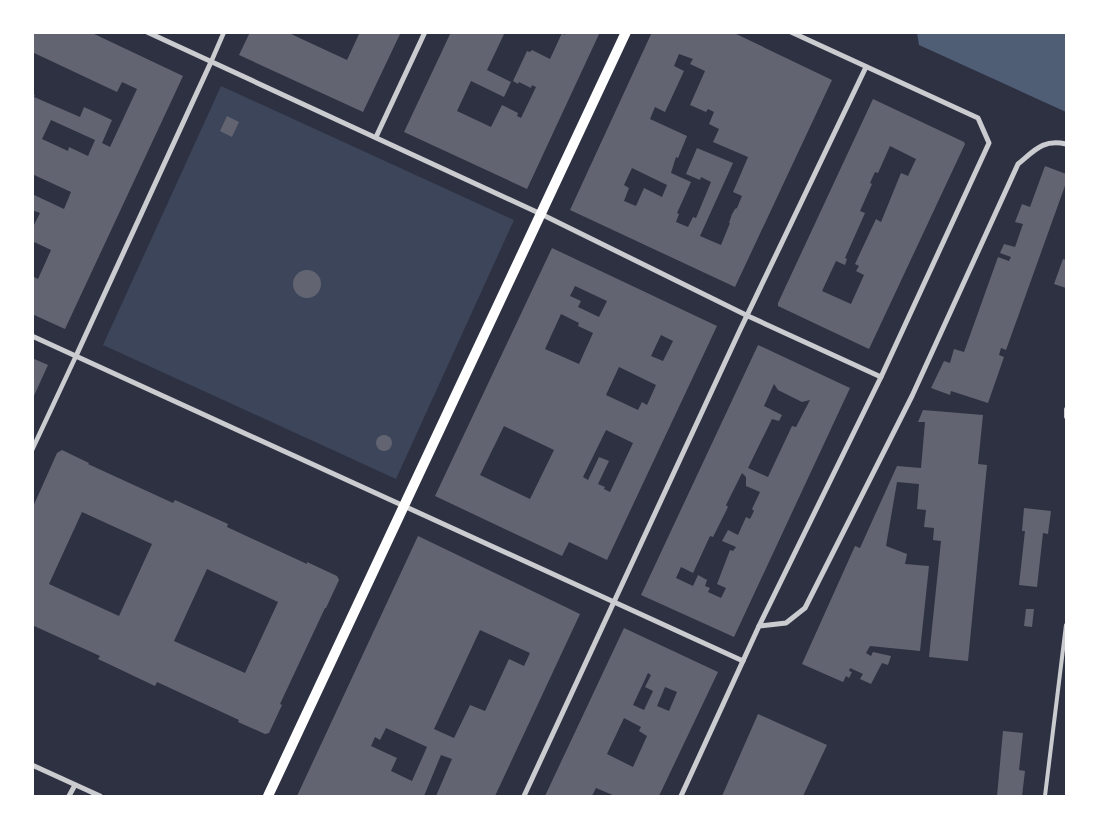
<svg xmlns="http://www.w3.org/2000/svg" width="1099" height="829" font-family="'Open Sans',sans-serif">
<rect width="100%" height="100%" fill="#2d3142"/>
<polygon fill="#3c4559" points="221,86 514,220 396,479 103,345"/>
<polygon fill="#4f5d75" points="917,33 1066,33 1066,112 919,45"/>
<g fill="#626471" fill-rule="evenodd">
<path d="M32,32H90L183,76L65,329L32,314V276L38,279L51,250L32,241V225H34L40,213L32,210V194L64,209L71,192L32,174L34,171L32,170V94L35,95L34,97L80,117L84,107L112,120L102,143L110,147L137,89L122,82L117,92L32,52ZM51,120L95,140L88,156L69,147L68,151L42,139Z"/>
<polygon points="250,32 290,32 289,34 291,34 347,60 360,32 401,32 363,112 239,55"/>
<polygon points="451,32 505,32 487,70 511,82 504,97 471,81 457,111 491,127 502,105 518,113 517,116 521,118 536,87 532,85 531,88 519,82 518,84 513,81 527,51 530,52 532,50 550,59 562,33 565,35 566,32 600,32 527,189 404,132"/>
<path d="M652,32H732L832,80L735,287L570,210ZM679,54L693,59L690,64L705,71L690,105L706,112L708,109L714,112L709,124L719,129L713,142L748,157L733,192L742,196L737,208L735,209L732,214L729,223H730L721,245L700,236L733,163L697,148L686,174L700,180L701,177L711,182L696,218L693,217L688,227L676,222L679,214L677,213L691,182L671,173L676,157L678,158L687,136L650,119L655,107L665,112L684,71L674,66ZM632,168L667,185L662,197L644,188L636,206L624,201L629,188L624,185Z"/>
<path d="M873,99L964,142L965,144L869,349L778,306V303ZM890,146L916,159L908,176L901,173L881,222L876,219L855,264L859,266L856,271L864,275L851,304L822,291L836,261L845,265L847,259L845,258L865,213L860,211L872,184L870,183L875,172L878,173Z"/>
<polygon points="227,116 239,122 232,137 220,131"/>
<polygon points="1045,166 1066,174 1066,183 1006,350 1001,348 999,355 1004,357 988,403 951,391 950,395 931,388 944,361 950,363 954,349 964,352 998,257 1009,261 1011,257 1000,253 1004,244 1015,247 1023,224 1015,222 1022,204 1030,207"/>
<path d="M552,248L717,326L607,560L569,542L562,556L435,496ZM575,286L607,301L599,317L578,307L581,301L570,296ZM561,314L579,323L578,326L593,333L579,364L545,349ZM661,335L673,341L663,361L651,356ZM619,367L656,385L647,405L642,402L638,410L606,395ZM504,426L554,450L530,499L480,475ZM606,430L633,443L610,492L604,489L605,487L598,484L609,461L599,457L588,480L583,477Z"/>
<polygon points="1063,259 1066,260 1066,288 1054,284"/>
<circle cx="307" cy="284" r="14"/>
<path d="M758,345L850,388L734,637L641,595ZM774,384L778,390L802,402L810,400L796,427L792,426L768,477L748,468L772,419L779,421L782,415L764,406ZM742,473L746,477V486L760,492L752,509L754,511L750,519L746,517L738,535L728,530L722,541L736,547L733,551L730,550L717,584L726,588L721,598L708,592L710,588L705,586L707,580L698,575L693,586L676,578L681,567L693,573L710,536L713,537L728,507L726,505Z"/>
<polygon points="32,358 48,365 32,400"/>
<polygon points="923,410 983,415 978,464 987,465 968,661 929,657 941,541 933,540 934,528 924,527 926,510 917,509 919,484 897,482 886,546 907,554 905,564 929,566 920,651 870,646 866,653 871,656 873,652 891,656 888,665 882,663 871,684 860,679 863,674 850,668 849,671 852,672 849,678 846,676 843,682 802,664 855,546 860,548 897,466 921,468 925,422 918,422"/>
<circle cx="384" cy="443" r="8"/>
<path d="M62,450L89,463L88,464L173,503L175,500L228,524L227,527L307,564V562L337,576L339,580L326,608H325L280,704L282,705L269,733L265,734L238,722L239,720L157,682L155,686L98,659L100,656L32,625V509L57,453ZM82,512L152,544L119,616L49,584ZM207,569L278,602L245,673L174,641Z"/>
<polygon points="1024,508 1051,511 1048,534 1043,533 1037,587 1019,585 1025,531 1022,531"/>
<path d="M418,536L580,614L495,796H436L452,759L441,755L424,796H297ZM480,630L530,653L524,666L509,659L485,711L470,705L454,738L434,729ZM386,728L427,747L412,781L391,771L397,758L371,746L375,737L380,740Z"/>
<polygon points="1026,609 1034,609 1032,627 1024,626"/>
<path d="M624,628L718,672L659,796H615L596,788L592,796H545ZM648,673L651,675L645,687L653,691L644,710L633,705ZM665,687L677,692L669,711L657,706ZM624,718L641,727L639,731L647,736L633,767L607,754Z"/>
<polygon points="758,714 827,745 803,796 722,796"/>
<polygon points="1003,731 1023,733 1019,770 1025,771 1022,796 997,796"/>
</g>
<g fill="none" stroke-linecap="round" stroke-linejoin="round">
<g stroke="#caccd0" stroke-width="4">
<polyline points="1066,409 1066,417"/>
<polyline points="1045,796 1066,625"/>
</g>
<g stroke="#caccd0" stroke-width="4.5">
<polyline points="211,62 224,32"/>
<polyline points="32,450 76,356"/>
</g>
<g stroke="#caccd0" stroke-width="5">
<polyline points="147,32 541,214 748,316 881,377"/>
<polyline points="376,137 425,32"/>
<polyline points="32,336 743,661"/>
<polyline points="76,356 211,62"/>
<path d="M759,626L786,623L805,608L912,396L1018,164C1035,150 1043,139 1066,144"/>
<polyline points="32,765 100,796"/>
<polyline points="69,796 75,785"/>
<polyline points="524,796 740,330 866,67"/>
<polyline points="681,796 759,626 881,377 989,143 978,118 791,32"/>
</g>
<polyline stroke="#fff" stroke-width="10" points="268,796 626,32"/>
</g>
<rect width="1099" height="829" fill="none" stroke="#ffffff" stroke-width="68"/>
</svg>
